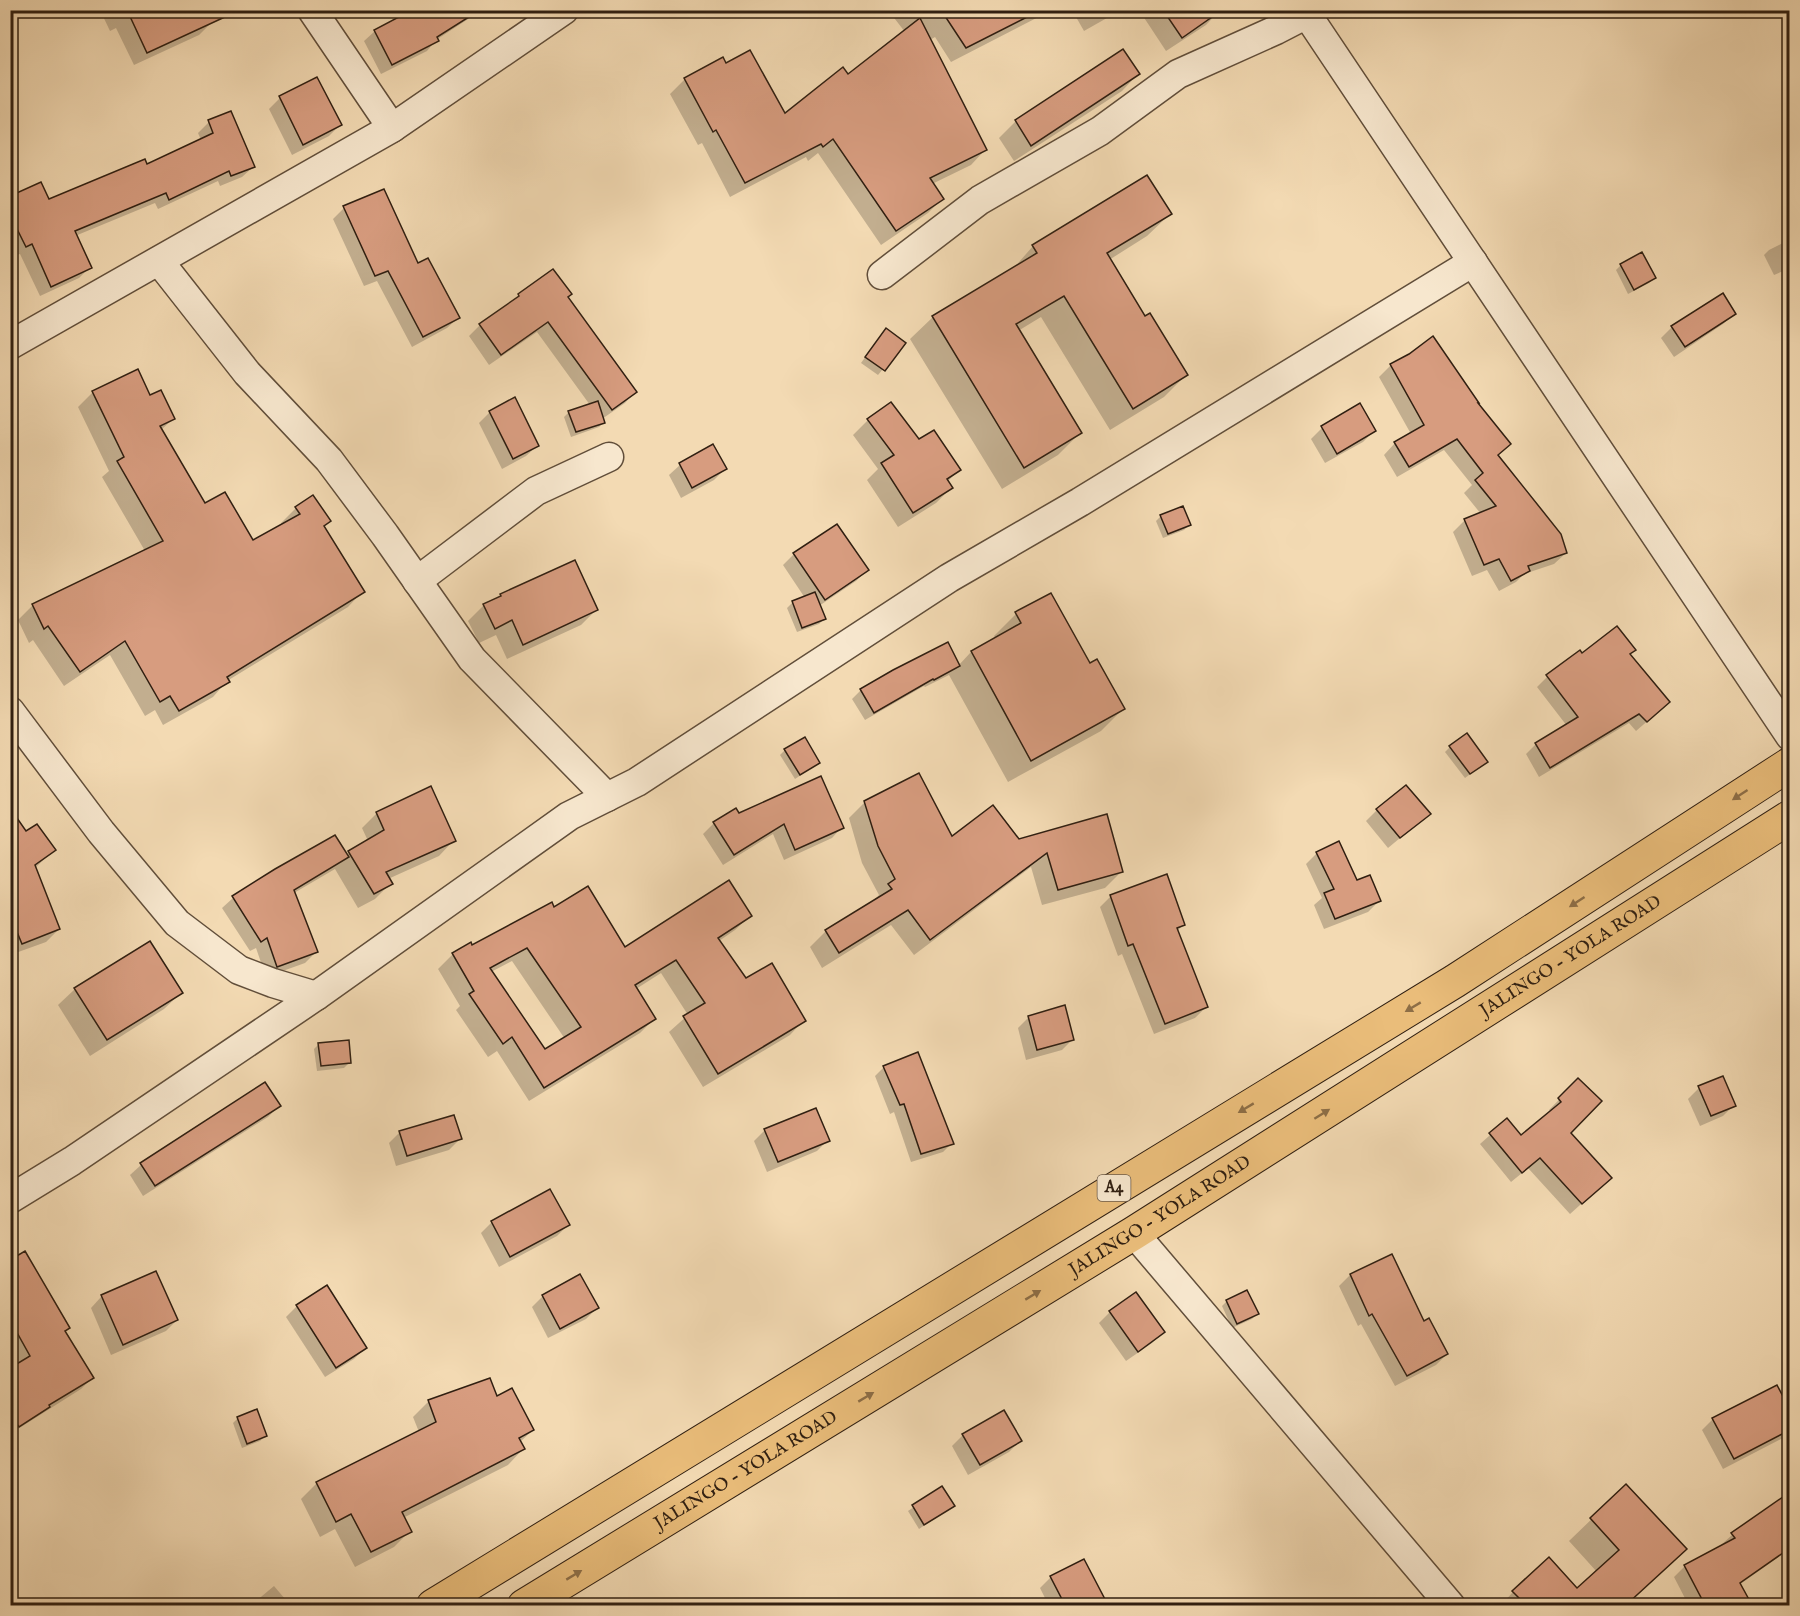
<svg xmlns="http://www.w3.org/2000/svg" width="1800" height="1616" font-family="'IM FELL English',serif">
<rect width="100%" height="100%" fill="#f3dab3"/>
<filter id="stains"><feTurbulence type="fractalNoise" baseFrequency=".00333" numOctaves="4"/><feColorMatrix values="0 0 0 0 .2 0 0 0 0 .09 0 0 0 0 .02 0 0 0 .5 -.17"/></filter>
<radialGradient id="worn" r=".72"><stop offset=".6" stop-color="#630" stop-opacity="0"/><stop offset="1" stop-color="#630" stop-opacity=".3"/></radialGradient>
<g fill="#0003" fill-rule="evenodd">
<polygon points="100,10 207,10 212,22 199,35 134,65 116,28 110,31"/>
<polygon points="395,10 482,10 436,40 427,51 381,74 364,41 375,31 399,19"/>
<polygon points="888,10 1052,10 951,62 935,37 930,40 985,150 971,165 932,184 942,199 928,213 881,245 818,153 808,161 806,157 730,197 702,143 698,145 670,94 685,79 722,59 725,65 784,115 848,76 905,32"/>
<polygon points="1072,10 1121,10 1084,31"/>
<polygon points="1139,10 1220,10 1206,25 1166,51"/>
<polygon points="1123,51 1138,74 1122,91 1014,161 999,138 1015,122"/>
<polygon points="316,79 340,125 329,136 292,155 269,109 280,98"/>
<polygon points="209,122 253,167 242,177 220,186 218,181 158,209 155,203 75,236 90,267 79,278 40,296 20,254 14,256 10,248 10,198 49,201 146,166 201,140 198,133"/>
<polygon points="344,208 417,265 458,318 447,328 412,347 377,281 364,286 333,219"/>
<polygon points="1170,214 1147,236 1109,260 1145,318 1186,375 1164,397 1110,430 1041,317 1018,331 1080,433 1058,455 1002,489 910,339 933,317 1012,270 1033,246"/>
<polygon points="1787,241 1790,246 1790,268 1774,275 1764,255 1769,250"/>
<polygon points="1621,265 1654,278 1649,283 1628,294 1616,270"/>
<polygon points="552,271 567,297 635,392 625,403 602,419 604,422 599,427 571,437 564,417 569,412 590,405 537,332 489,365 469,336 480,325"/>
<polygon points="1734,314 1723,324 1674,357 1661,338 1672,327"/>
<polygon points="881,335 904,343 878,375 861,363"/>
<polygon points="1391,365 1497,456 1566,553 1554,564 1524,574 1516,582 1499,591 1487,570 1472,576 1453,532 1465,520 1481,514 1464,493 1472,485 1444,450 1397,477 1384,455 1395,443 1411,434 1379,377"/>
<polygon points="93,392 150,397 173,419 161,430 204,505 252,542 282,525 281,523 296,508 329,521 323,527 363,591 348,607 227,681 213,697 163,725 155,710 145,716 110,655 64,686 33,640 29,643 18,620 33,605 145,551 102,477 109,471 78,407"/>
<polygon points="1360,406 1374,431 1363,442 1325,463 1311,439 1322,428"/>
<polygon points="490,412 537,446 526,456 502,469 479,423"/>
<polygon points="868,420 919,441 959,470 947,482 951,488 936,503 898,527 867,480 878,469 853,435"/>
<polygon points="712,446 725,469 714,480 681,498 669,475 680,465"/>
<polygon points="1161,516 1189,525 1184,530 1163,538 1156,521"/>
<polygon points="794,554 867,570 856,581 819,606 824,619 819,624 797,632 787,608 792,603 805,598 783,565"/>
<polygon points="501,595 596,610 581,625 507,659 496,635 479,643 468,621 484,605"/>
<polygon points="1016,614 1089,665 1123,709 1101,731 1008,782 949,675 925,687 924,686 865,720 852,699 861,690 894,671 958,666 971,652 996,639 994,636"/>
<polygon points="1582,655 1629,655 1658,712 1636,731 1629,723 1539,777 1526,754 1536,744 1567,726 1537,687 1547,677"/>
<polygon points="1450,747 1481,766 1465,778 1445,752"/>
<polygon points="785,750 819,763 795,779 780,755"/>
<polygon points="865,802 952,838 1018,840 1121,872 1105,888 1042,905 1031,867 914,955 891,925 822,968 810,947 826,931 873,901 879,895 862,863 849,818"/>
<polygon points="1377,810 1429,814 1388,848 1366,821"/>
<polygon points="10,811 26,833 54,850 35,868 59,929 46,942 10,955"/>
<polygon points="377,813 454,840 439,856 388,879 391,883 375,899 358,908 335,869 294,893 316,952 305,963 266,977 256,948 250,951 222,908 233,898 346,855 368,841 362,828"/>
<polygon points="738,815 842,827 832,838 784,860 773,834 723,865 703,834 714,823"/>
<polygon points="1317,853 1379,901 1368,912 1324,929 1314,905 1322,898 1306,864"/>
<polygon points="1111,896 1183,925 1177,931 1206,1007 1195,1018 1154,1034 1122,954 1118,956 1100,907"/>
<path d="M554,909L625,949L750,916L735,930L719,941L745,980L804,1020L790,1035L703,1087L669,1032L688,1015L661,973L636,989L654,1019L640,1033L529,1101L497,1051L488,1057L456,1010L460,1006L438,969L453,954ZM512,961L565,1039L544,1051L491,972Z"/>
<polygon points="75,989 181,993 164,1009 90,1056 58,1005"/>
<polygon points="1029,1017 1073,1039 1062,1050 1026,1060 1018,1028"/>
<polygon points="319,1044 349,1063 344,1068 317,1071 314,1049"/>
<polygon points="884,1067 952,1143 943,1152 911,1162 894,1112 890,1114 875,1076"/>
<polygon points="1578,1080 1569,1133 1599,1188 1570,1214 1528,1168 1511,1182 1480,1144 1507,1120 1520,1137 1551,1112 1549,1110"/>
<polygon points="265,1084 279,1106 268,1117 143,1196 130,1175 141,1165"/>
<polygon points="1699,1088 1734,1105 1723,1116 1700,1126 1688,1099"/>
<polygon points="765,1130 828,1140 817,1151 767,1172 754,1141"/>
<polygon points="400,1132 460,1139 449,1150 396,1166 389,1143"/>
<polygon points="549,1191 568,1225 557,1236 499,1267 481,1233 491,1223"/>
<polygon points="1391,1256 1424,1323 1447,1354 1436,1365 1395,1386 1361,1324 1358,1326 1339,1286 1350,1275"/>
<polygon points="10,1261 64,1332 92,1378 81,1389 10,1434 10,1370 19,1365 10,1350"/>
<polygon points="156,1273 177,1320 166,1331 111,1355 91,1308 101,1297"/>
<polygon points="1135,1294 1163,1332 1152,1343 1126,1361 1099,1323 1110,1312"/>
<polygon points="543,1296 597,1308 586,1319 548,1338 532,1307"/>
<polygon points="1227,1301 1257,1314 1252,1319 1232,1328 1222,1306"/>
<polygon points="297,1306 365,1348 354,1359 325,1377 286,1317"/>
<polygon points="497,1398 533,1430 520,1442 523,1449 508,1465 403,1518 410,1531 394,1547 355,1567 335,1529 320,1537 301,1499 317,1483 419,1432 413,1417 429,1401"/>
<polygon points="1790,1414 1790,1432 1785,1437 1723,1469 1702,1430 1713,1419"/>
<polygon points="238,1418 265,1436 260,1441 242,1448 233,1423"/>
<polygon points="963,1435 1020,1441 1009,1452 968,1475 952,1446"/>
<polygon points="1626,1486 1663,1571 1625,1606 1500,1606 1513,1592 1577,1590 1597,1572 1569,1541"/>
<polygon points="942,1488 953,1506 919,1529 908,1511"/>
<polygon points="1790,1494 1790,1549 1739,1585 1747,1600 1742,1606 1689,1606 1674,1577 1685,1566 1721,1545 1732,1535"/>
<polygon points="1083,1561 1107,1606 1049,1606 1040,1588 1051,1577"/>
<polygon points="274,1586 291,1606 250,1606"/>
</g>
<g fill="#d79c7f" stroke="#301f11" stroke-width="1.5" fill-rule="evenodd">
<polygon points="127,10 240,10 147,53"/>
<polygon points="412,10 480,10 437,37 439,41 392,65 374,30"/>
<polygon points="941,10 1041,10 966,48"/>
<polygon points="1163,10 1222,10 1182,38"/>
<polygon points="920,18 987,150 930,178 944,199 896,231 833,139 823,147 821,144 745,183 716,130 713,132 684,78 723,57 726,63 750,50 785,113 843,67 848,74"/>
<polygon points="1123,49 1140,74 1031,146 1015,120"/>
<polygon points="317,77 342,125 303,145 279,96"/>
<polygon points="231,111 255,167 231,176 229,171 169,200 166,193 75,231 92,268 51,287 32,244 26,247 17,229 10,232 10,196 41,182 49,199 145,159 147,164 213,133 208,120"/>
<polygon points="1147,175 1172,214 1107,253 1145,316 1150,313 1188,375 1133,409 1064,296 1016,324 1082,433 1024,468 932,316 1037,253 1032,245"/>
<polygon points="384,189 418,263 428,258 460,318 423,337 388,271 375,276 343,206"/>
<polygon points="1642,252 1656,278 1634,290 1620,264"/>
<polygon points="553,269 572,294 568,297 637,392 612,410 548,322 501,355 479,324 519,296 518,294"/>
<polygon points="1723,293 1736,314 1685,347 1671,326"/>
<polygon points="886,328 906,343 885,371 865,357"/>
<polygon points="1433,336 1479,403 1478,403 1511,444 1498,455 1561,534 1567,553 1528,566 1530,571 1511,581 1499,559 1484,565 1464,519 1496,506 1475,480 1483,473 1457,439 1409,467 1394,442 1424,425 1390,364 1409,354"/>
<polygon points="138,369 150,395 161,390 175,419 160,426 205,503 225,492 253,540 300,514 295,507 313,495 331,521 324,526 365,592 227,677 230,682 179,711 170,696 160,702 125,641 80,672 48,626 44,629 32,604 163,541 117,461 124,457 92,391"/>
<polygon points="515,397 539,446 513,459 489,411"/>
<polygon points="598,401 605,423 576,432 568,411"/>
<polygon points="891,402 919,439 934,430 961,470 947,479 953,488 913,513 881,463 894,455 867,419"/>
<polygon points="1360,403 1376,431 1337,454 1321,426"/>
<polygon points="713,444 727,469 692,488 679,463"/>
<polygon points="1183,506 1191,525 1168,534 1160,515"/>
<polygon points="837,524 869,570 825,600 793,553"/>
<polygon points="575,560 598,610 523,645 512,620 495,629 483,604 501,596 500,594"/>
<polygon points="815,592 826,619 802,628 792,601"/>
<polygon points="1051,593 1090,663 1097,659 1125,709 1031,761 971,651 1021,623 1015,612"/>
<polygon points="1617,626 1636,650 1630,654 1670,702 1647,722 1639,714 1550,768 1535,743 1578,717 1546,675 1580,650 1582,653"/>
<polygon points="948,642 960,666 934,680 933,679 874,713 860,689 893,670"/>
<polygon points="1467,733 1488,762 1470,774 1449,746"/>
<polygon points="805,737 820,763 800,775 784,749"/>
<polygon points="919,773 952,836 993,805 1019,839 1107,814 1123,872 1058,890 1047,853 930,940 908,910 839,953 825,930 892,889 888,884 895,879 878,846 864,801"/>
<polygon points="821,776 844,828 795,850 784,824 734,855 713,822 736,808 739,813"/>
<polygon points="1406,785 1431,814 1400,838 1376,809"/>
<polygon points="431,786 456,841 386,872 393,884 374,894 348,851 384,830 376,812"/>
<polygon points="10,808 26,831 37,824 56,850 35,865 60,929 22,944 10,915"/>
<polygon points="335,835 349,857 294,890 318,952 277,967 267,938 261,942 232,896 275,869"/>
<polygon points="1339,841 1357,880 1370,875 1381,901 1335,919 1324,893 1334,889 1316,852"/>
<polygon points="1167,874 1185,925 1177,928 1208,1007 1165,1024 1133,944 1128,946 1110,895"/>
<path d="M729,880L752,916L718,938L746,978L772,963L806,1021L718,1074L683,1016L705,1003L676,960L635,985L656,1019L544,1088L512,1037L503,1044L469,994L474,991L452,953L471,942L472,945L552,902L554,907L588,886L625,947ZM527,948L581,1027L545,1049L490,968Z"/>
<polygon points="150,941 183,993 107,1040 74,988"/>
<polygon points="1065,1005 1074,1040 1037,1050 1028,1016"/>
<polygon points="349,1040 351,1063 321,1066 318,1043"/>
<polygon points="918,1052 954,1144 921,1154 904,1104 900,1105 883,1066"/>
<polygon points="1723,1076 1736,1106 1711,1116 1698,1086"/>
<polygon points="1578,1078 1602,1101 1571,1133 1612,1178 1582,1204 1540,1158 1522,1173 1489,1133 1507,1118 1521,1135 1561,1102 1558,1098"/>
<polygon points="265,1082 281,1106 155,1186 140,1163"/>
<polygon points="816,1108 830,1141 778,1162 764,1129"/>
<polygon points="454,1115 462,1139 407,1156 399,1131"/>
<polygon points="550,1189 570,1225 510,1257 491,1221"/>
<polygon points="25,1251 70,1328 65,1331 94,1378 49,1405 50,1407 19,1427 10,1414 10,1368 30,1356 10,1320 10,1260"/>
<polygon points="1392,1254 1424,1321 1429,1318 1448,1354 1407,1376 1372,1314 1369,1316 1350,1274"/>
<polygon points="156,1271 178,1320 123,1345 101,1295"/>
<polygon points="580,1274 599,1308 560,1329 542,1295"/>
<polygon points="327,1285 367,1348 336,1368 296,1305"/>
<polygon points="1247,1290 1259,1314 1237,1324 1226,1300"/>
<polygon points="1136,1292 1165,1332 1138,1352 1109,1311"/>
<polygon points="490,1378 497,1396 512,1388 534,1430 519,1438 525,1449 402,1512 412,1532 371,1552 351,1514 336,1522 316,1482 436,1422 428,1400"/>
<polygon points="1777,1385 1790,1410 1790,1430 1734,1459 1712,1418"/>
<polygon points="257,1409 267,1436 247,1444 237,1417"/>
<polygon points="1004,1410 1022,1441 980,1465 962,1434"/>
<polygon points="1626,1484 1687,1549 1626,1605 1526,1605 1512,1591 1549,1557 1577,1588 1619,1550 1590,1518"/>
<polygon points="942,1486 955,1506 924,1525 912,1505"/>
<polygon points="1790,1492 1790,1548 1740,1583 1752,1605 1705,1605 1684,1565 1735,1538 1731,1533"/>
<polygon points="1084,1559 1108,1605 1065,1605 1050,1576"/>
</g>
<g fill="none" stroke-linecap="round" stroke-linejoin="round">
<g stroke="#614e3a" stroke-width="31">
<g id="minor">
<polyline points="312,10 392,128"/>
<polyline points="1304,10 1790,736"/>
<polyline points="159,261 247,373 329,460 385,535 472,659 607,797"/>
<polyline points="882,275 980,200 1100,131 1178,74 1276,30 1307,14"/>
<polyline points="10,345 392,128 564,10"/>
<polyline points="417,581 536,491 609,457"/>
<polyline points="10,711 101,832 177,923 239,970 273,983 316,996"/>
<polyline points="10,1199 72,1161 316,996 569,816 637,782 949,578 1080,502 1473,262"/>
<polyline points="1134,1233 1451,1606"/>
</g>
</g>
<g stroke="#301f11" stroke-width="35">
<g id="highway">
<polyline points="433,1606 1455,981 1790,764"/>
<path id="s1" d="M524,1606L1134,1233L1790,817"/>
</g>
</g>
<use href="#minor" stroke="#f7e7ce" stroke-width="28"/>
<use href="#highway" stroke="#eabd7a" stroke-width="33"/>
</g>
<defs><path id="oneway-solid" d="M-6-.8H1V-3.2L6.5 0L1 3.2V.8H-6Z" transform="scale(1.5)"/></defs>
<g fill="#8d6e46">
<use href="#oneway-solid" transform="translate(1740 795) rotate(147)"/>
<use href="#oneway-solid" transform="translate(1577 902) rotate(147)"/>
<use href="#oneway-solid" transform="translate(1413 1007) rotate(149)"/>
<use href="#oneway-solid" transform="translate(1246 1108) rotate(149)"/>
<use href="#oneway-solid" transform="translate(1322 1114) rotate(-32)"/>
<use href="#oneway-solid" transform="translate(1033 1295) rotate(-31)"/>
<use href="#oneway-solid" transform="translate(866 1397) rotate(-31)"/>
<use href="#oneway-solid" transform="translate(574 1575) rotate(-31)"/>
</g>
<g text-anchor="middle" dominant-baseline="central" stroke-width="4.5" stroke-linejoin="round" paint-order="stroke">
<rect fill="#f7e7ce" stroke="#6c5b4a" stroke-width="1.5" x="1097.5" y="1175" width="33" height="26" rx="4.5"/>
<g font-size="16" font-weight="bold" fill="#301f11">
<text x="1114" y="1188">A4</text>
</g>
<g font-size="18" fill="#301f11" stroke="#f7e7ce">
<text stroke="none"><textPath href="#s1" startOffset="1232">JALINGO - YOLA ROAD</textPath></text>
<text stroke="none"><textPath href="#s1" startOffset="746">JALINGO - YOLA ROAD</textPath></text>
<text stroke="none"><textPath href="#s1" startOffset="260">JALINGO - YOLA ROAD</textPath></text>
</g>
</g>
<rect width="1800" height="1616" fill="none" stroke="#f3dab3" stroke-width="36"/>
<rect x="12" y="12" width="1776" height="1592" fill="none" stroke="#301f11" stroke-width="3"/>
<rect x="18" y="18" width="1764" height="1580" fill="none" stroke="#301f11" stroke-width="1.5"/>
<rect width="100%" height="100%" filter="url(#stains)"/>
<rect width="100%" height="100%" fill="url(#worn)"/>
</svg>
